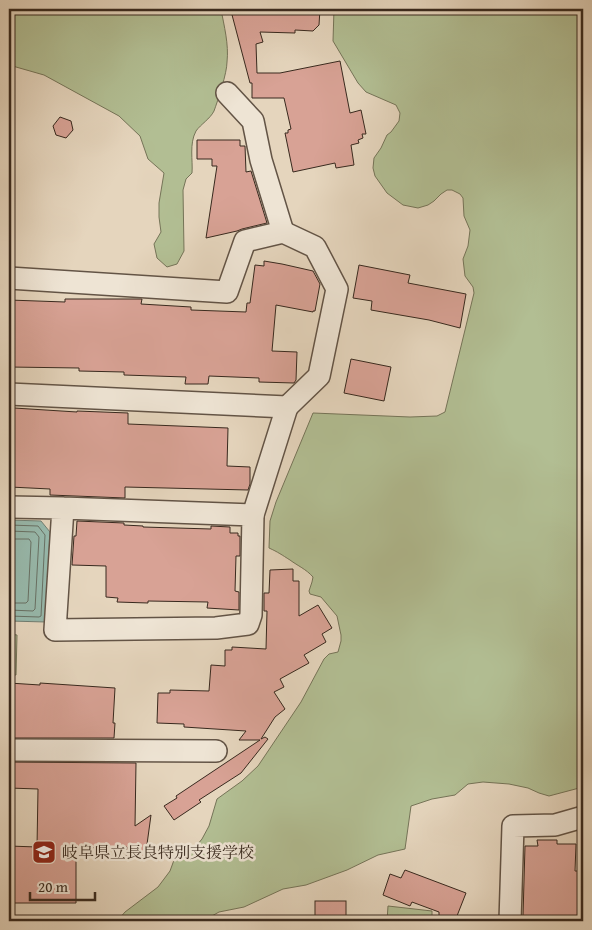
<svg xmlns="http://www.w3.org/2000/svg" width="592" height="930" font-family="'Gentium Book Plus','Noto Serif JP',serif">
<rect width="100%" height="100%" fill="#e5d5bd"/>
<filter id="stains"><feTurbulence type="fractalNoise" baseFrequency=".004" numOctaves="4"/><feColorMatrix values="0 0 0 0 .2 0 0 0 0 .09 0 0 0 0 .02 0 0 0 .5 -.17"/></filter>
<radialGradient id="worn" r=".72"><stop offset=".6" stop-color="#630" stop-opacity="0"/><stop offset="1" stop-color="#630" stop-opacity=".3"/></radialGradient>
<g fill="#b2be93" stroke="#757458">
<path d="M9,9H221C224,26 229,44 227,62C227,73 218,100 214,111C210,119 201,124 196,131C189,144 193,160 192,173L186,179L183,190L184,251L177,264L167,267L157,258L154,244L161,232L159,217V203L164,173L148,159L140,136L119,116L44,75L9,65Z"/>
<path d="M334,9H583V787L549,796L539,793L528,788L509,784L483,782L468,784L455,795L432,799L411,806L405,849L378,855L347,870L306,885L283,889L244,907L219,912L203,921H119L118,920L125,912L158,887L170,871L174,860L180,854L192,851L202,839L209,826L217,799L242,781L258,766L301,702L324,659L329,654L338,652L341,641V635L337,616L321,597L310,594L309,591L312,582L313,577C306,569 298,566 290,560C282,555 278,552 269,548L270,521L276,502L313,413L410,417L437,416L445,412L474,293L473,287L465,276L463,259L468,246L470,230L464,216L463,198L460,194L452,190H447L441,194L434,201L428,205L418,208L403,205L387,193L375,176L373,168L374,158L381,148L387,135L391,132L399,121L400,113L396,105L366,92L358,83L333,41Z"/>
<polygon points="9,634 17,635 16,675 9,675"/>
<polygon points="388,906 432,911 432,921 387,921"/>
</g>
<polygon fill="#97b9ac" stroke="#717f73" points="9,520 41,521 50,532 46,622 9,621"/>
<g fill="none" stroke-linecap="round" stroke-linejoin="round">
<g stroke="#687165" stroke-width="1">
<polyline points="9,525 38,526 45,535 41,616 39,617 9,616"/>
<polyline points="9,531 35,532 39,537 35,609 33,611 9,610"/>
<polyline points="9,539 29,539 31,542 28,601 26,603 9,603"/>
</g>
</g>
<g fill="#d8a295" stroke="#38291e">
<polygon points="241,9 320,9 319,25 313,31 295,30 295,33 260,32 263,42 256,44 257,73 280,73 340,61 350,113 361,110 366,134 362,134 363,138 358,140 359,143 351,145 354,165 336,168 335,163 293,172 285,133 288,133 288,130 291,129 284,98 252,98 252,83 250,83 231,11"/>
<polygon points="60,117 71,121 73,130 66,138 56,135 53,126"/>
<polygon points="197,140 240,140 240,146 245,146 246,172 251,171 267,223 242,229 237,231 206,238 217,166 212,166 212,159 197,159"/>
<polygon points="264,261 282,264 313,271 320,284 315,311 313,311 313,312 276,305 272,351 297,352 296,380 294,383 259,382 259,378 209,376 208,384 185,384 186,377 124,375 124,372 79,371 79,368 9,367 9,300 65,302 65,299 142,299 141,304 191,307 191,310 246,312 247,303 250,303 255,265 264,266"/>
<polygon points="359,265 410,275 408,283 466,294 460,328 429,320 371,310 372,301 353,298"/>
<polygon points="351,359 391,367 384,401 344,393"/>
<polygon points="14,408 77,412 77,411 128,413 128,424 228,428 227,466 250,467 250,484 248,490 125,487 125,498 50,495 50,489 10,487 10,472 9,472 9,411 14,411"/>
<polygon points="77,521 124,523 124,525 143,526 143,527 211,529 211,526 230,527 230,533 238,533 238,536 240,536 240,556 236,556 235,591 239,592 239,610 207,608 208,602 148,601 148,603 117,602 118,598 106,597 106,566 72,565 74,536 76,536"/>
<polygon points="293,569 293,581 299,581 299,616 318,605 332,628 322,634 326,642 304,655 309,663 280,679 284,687 274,692 285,709 275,717 261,739 265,737 268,739 241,773 199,800 201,802 174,820 164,806 177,798 176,796 260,740 239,740 246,731 184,727 184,724 157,723 158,693 170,693 170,690 209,691 211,665 225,666 225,650 232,650 232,647 266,649 267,611 264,611 264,593 269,593 270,570"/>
<polygon points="9,683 40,685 40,683 115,688 113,723 115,723 114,738 9,738"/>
<polygon points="9,762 136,763 135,826 151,815 145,859 126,857 127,847 76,848 76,903 9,903 9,846 37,847 38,789 9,788"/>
<polygon points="537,840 557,840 557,844 576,844 575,871 583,871 583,921 551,921 551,917 523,916 525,846 538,846"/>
<polygon points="405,870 466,893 455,921 439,921 439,912 412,902 410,906 383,895 390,874 401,878"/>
<rect x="315" y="901" width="31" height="20"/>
</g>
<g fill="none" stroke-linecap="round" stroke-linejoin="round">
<g stroke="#635446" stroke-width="24">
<g id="minor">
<polyline points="227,93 253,121 261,160 283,232"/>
<polyline points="9,278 227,292 245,241 283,232 315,247 337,289 319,376 287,407 9,394"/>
<polyline points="9,507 63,508 253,515 251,615 248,624 216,628 55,630 63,508"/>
<polyline points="253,515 287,407"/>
<polyline points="9,750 216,751"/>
<polyline points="510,921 513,826 555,825 583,817"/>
</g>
</g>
<use href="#minor" stroke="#eee4d4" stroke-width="21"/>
</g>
<defs>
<g id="school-square" transform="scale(1.25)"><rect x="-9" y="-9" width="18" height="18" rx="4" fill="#8f2418" stroke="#eee4d4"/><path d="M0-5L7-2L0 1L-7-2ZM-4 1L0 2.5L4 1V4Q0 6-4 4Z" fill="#fff"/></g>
</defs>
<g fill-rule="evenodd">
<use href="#school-square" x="44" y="852"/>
</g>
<g text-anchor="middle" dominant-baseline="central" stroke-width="5" stroke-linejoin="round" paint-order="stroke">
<g font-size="16" fill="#38291e" stroke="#eee4d4" text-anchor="start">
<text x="62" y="852">岐阜県立長良特別支援学校</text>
</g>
</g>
<rect width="592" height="930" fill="none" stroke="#e5d5bd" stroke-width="30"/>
<rect x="10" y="10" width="572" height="910" fill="none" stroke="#38291e" stroke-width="2.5"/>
<rect x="15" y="15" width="562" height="900" fill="none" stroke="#38291e"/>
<path d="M30 892v8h65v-8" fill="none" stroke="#38291e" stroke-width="2.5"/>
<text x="38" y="892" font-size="15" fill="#38291e" stroke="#eee4d4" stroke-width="4" paint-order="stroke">20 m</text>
<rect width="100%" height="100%" filter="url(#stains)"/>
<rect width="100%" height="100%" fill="url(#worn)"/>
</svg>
